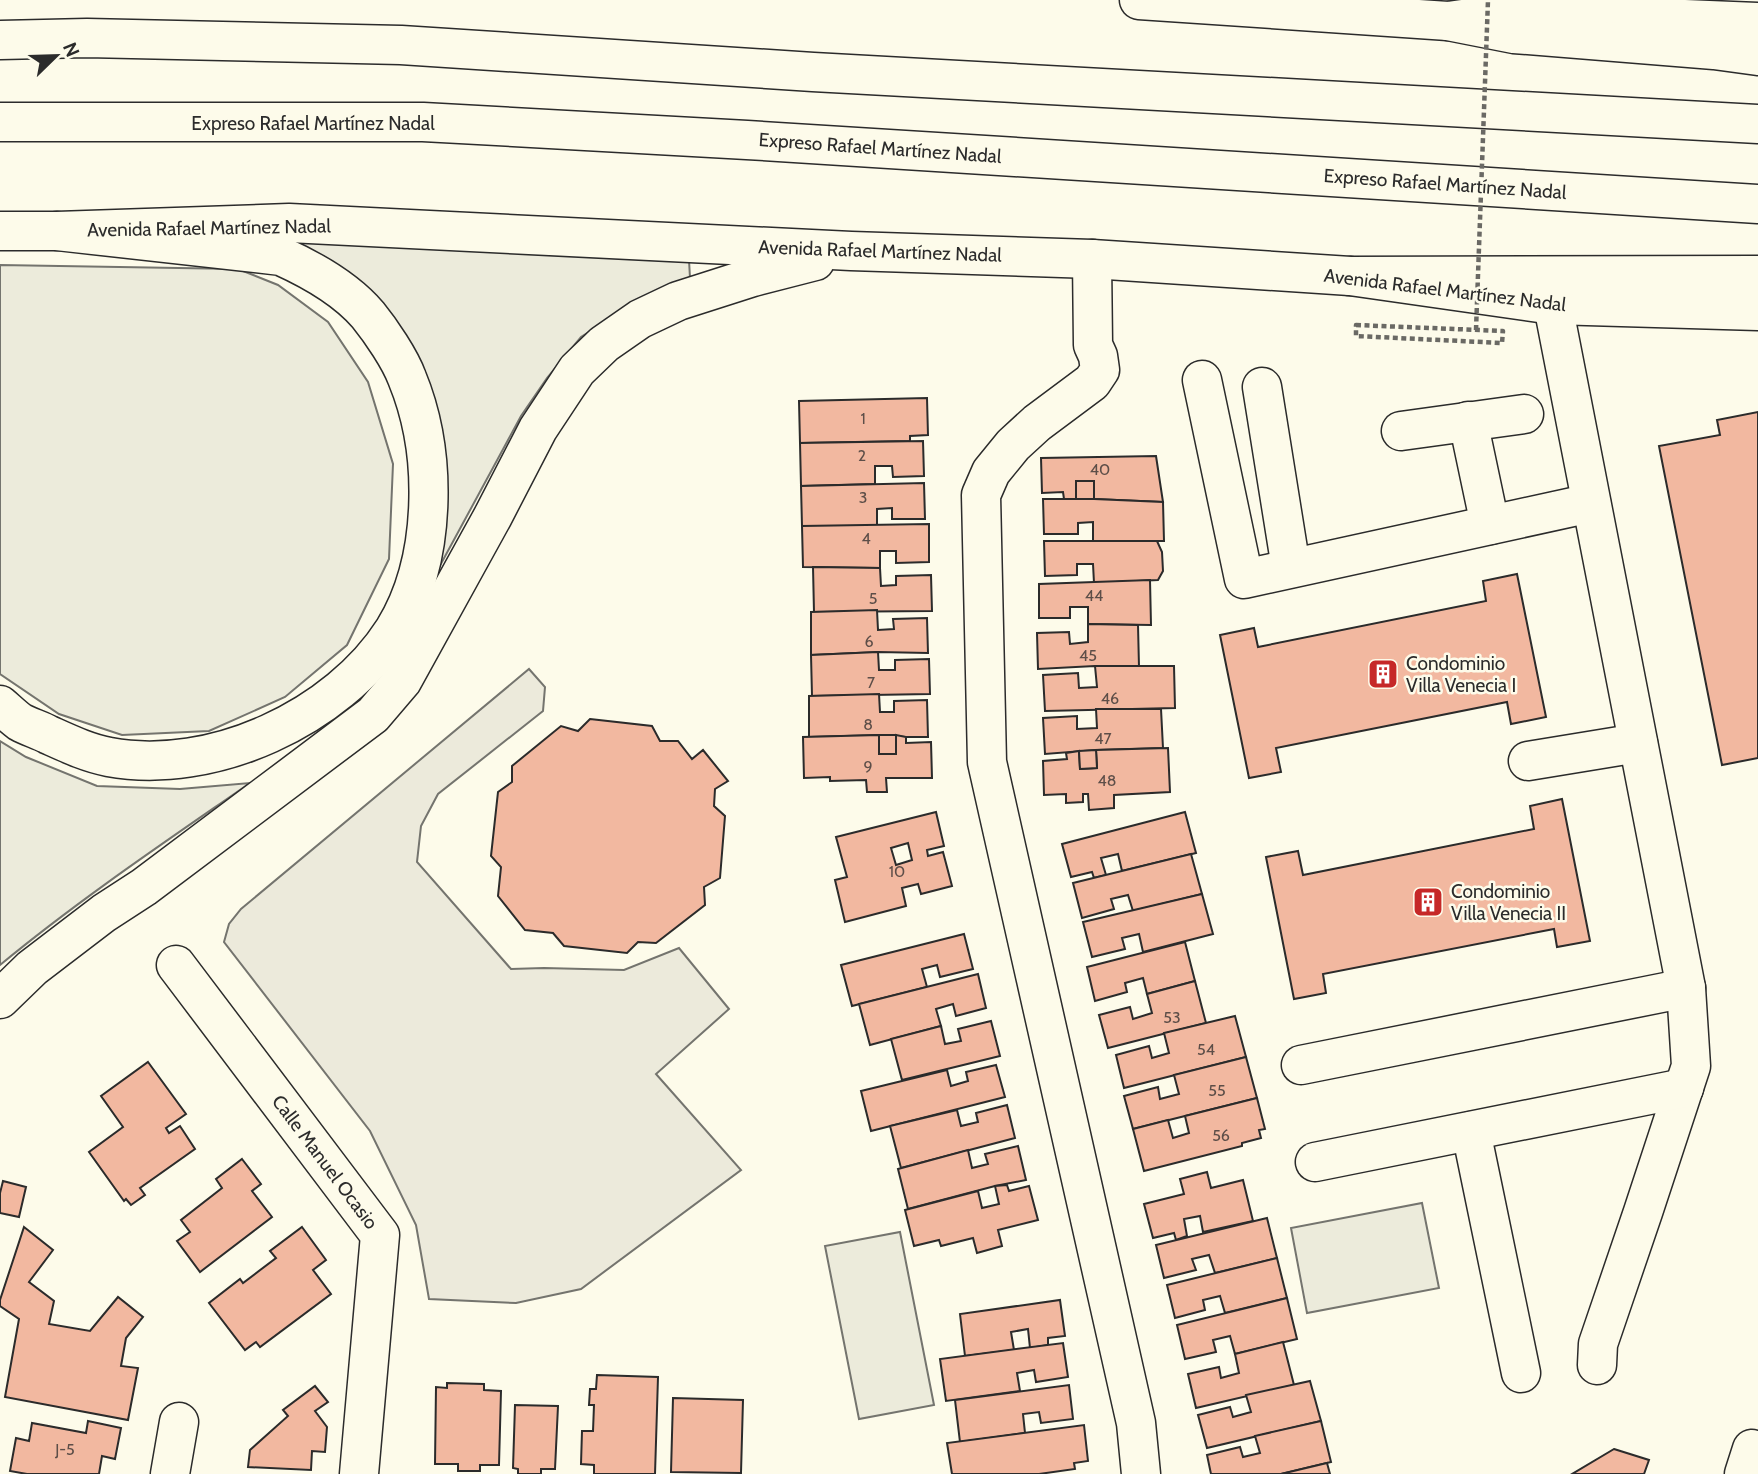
<svg xmlns="http://www.w3.org/2000/svg" width="1758" height="1474" font-family="Cabin,sans-serif">
<rect width="100%" height="100%" fill="#fdfbea"/>
<g fill="#ecebdb" stroke="#74746e" stroke-width="2">
<polygon points="301,241 689,260 690,278 640,300 581,337 547,378 521,416 436,573 431,401 295,247"/>
<polygon points="0,265 238,269 278,285 328,322 368,382 393,464 389,559 347,645 285,697 209,731 122,735 59,714 0,674"/>
<path d="M0,741L26,757L97,786L180,789L250,783C165,842 80,899 0,965Z"/>
<polygon points="1422,1203 1439,1288 1307,1313 1291,1228"/>
<polygon points="900,1232 934,1405 859,1419 825,1246"/>
</g>
<polygon fill="#eceadb" stroke="#74746e" stroke-width="2" points="529,669 545,687 543,711 438,794 421,826 417,862 511,969 544,968 624,970 679,948 729,1009 656,1074 741,1170 581,1289 516,1303 429,1299 416,1225 370,1131 224,942 229,924 241,909"/>
<g fill="#f2b8a0" stroke="#2b2b2b" stroke-width="2" fill-rule="evenodd">
<polygon points="927,398 928,435 910,436 910,441 800,443 799,401"/>
<polygon points="1758,412 1758,758 1722,765 1659,446 1720,435 1717,420"/>
<polygon points="923,441 924,476 893,477 892,466 875,466 875,484 801,486 800,443"/>
<polygon points="1156,456 1163,502 1094,499 1094,481 1076,481 1076,499 1064,499 1063,492 1042,493 1041,458"/>
<rect x="1076" y="481" width="18" height="18"/>
<polygon points="924,483 925,519 892,519 892,508 877,509 877,526 802,526 801,486"/>
<polygon points="1043,499 1094,499 1163,502 1164,541 1093,541 1093,522 1078,523 1078,534 1044,534"/>
<polygon points="929,524 929,562 896,563 896,551 880,551 880,568 803,567 802,526"/>
<polygon points="1044,541 1157,541 1162,552 1163,571 1158,580 1094,583 1093,564 1077,564 1077,575 1045,576"/>
<polygon points="813,567 880,568 881,586 896,585 896,576 931,575 932,611 814,612"/>
<polygon points="1517,574 1546,717 1511,724 1507,702 1276,748 1281,772 1249,778 1220,635 1254,628 1258,647 1486,601 1483,581"/>
<polygon points="1150,580 1151,625 1088,624 1088,607 1070,607 1070,618 1039,618 1039,584"/>
<polygon points="877,610 878,630 894,629 893,619 927,618 928,653 878,652 811,655 811,612"/>
<polygon points="1088,624 1138,625 1139,667 1095,666 1038,669 1037,633 1069,632 1070,644 1088,642"/>
<polygon points="878,652 879,670 895,670 895,660 929,659 930,694 812,696 811,655"/>
<polygon points="1095,666 1174,666 1175,708 1045,711 1043,675 1078,673 1079,688 1097,687"/>
<polygon points="879,694 880,712 894,712 894,701 927,700 928,737 906,737 879,735 809,737 809,696"/>
<polygon points="1096,709 1161,709 1163,748 1096,750 1045,754 1043,718 1077,716 1077,729 1097,728"/>
<polygon points="590,719 652,726 660,741 678,741 692,759 703,750 728,781 715,789 714,806 725,816 720,878 704,887 705,905 656,943 638,942 627,953 564,946 553,933 525,930 498,896 501,867 491,856 498,792 512,782 512,766 561,726 578,731"/>
<polygon points="879,735 879,754 896,754 896,735 906,737 906,743 931,742 932,778 886,778 887,792 867,792 866,780 830,781 830,777 804,778 803,737"/>
<rect x="879" y="735" width="17" height="19"/>
<polygon points="1168,748 1170,792 1114,795 1114,808 1089,810 1088,794 1083,794 1083,802 1066,803 1066,794 1044,795 1043,761 1067,759 1066,753 1079,751 1080,769 1097,768 1096,750"/>
<polygon points="1096,750 1097,768 1080,769 1079,751"/>
<polygon points="1562,799 1590,941 1557,947 1554,929 1323,974 1326,993 1294,999 1266,857 1298,851 1303,875 1534,829 1530,806"/>
<path d="M936,812L944,846L927,850L928,856L943,852L952,886L921,894L918,884L902,888L906,906L845,922L835,880L847,877L836,837ZM908,843L912,860L896,865L891,848Z"/>
<polygon points="1185,812 1196,853 1122,871 1118,854 1101,858 1106,875 1094,878 1092,872 1071,877 1062,844"/>
<polygon points="1191,854 1202,894 1133,911 1128,895 1111,899 1114,909 1082,918 1073,883"/>
<polygon points="1202,894 1213,934 1143,952 1139,934 1122,938 1125,949 1092,957 1083,922"/>
<polygon points="964,934 973,969 940,977 937,965 922,969 927,987 852,1006 841,965"/>
<polygon points="1185,942 1195,981 1147,994 1143,978 1125,983 1127,992 1095,1001 1087,967"/>
<polygon points="978,974 986,1008 956,1016 953,1004 936,1009 941,1026 870,1045 859,1004"/>
<polygon points="1195,981 1206,1023 1108,1048 1099,1015 1130,1007 1133,1019 1152,1013 1147,994"/>
<polygon points="1235,1016 1246,1057 1124,1088 1116,1055 1149,1046 1152,1058 1169,1053 1164,1033"/>
<polygon points="991,1021 1000,1056 902,1080 891,1039 941,1026 945,1044 961,1041 958,1029"/>
<polygon points="1246,1057 1257,1098 1133,1129 1124,1096 1158,1087 1160,1099 1179,1094 1174,1075"/>
<polygon points="148,1062 186,1114 166,1128 169,1133 180,1126 195,1149 140,1188 145,1195 131,1205 126,1199 124,1201 89,1152 123,1127 101,1096"/>
<polygon points="996,1065 1005,1097 871,1131 861,1091 947,1070 951,1086 968,1081 966,1072"/>
<polygon points="1257,1098 1265,1129 1259,1130 1261,1138 1242,1143 1242,1146 1144,1171 1133,1129 1168,1120 1173,1138 1189,1133 1185,1116"/>
<polygon points="1007,1105 1015,1138 901,1168 890,1126 957,1110 961,1126 978,1122 976,1113"/>
<polygon points="1018,1146 1026,1180 995,1186 908,1209 898,1169 968,1150 972,1168 988,1164 985,1154"/>
<polygon points="242,1159 261,1184 252,1191 272,1217 200,1272 177,1241 190,1232 181,1220 222,1188 216,1179"/>
<polygon points="1207,1172 1211,1188 1243,1180 1253,1221 1203,1232 1200,1216 1184,1219 1187,1236 1176,1240 1174,1233 1153,1238 1144,1204 1184,1194 1180,1179"/>
<polygon points="3,1181 26,1187 19,1217 0,1213 0,1193"/>
<polygon points="1007,1185 1009,1191 1029,1186 1038,1220 998,1230 1002,1246 977,1253 973,1238 941,1246 939,1240 914,1246 905,1210 978,1191 982,1208 999,1204 995,1186"/>
<polygon points="1267,1218 1277,1258 1215,1273 1209,1255 1192,1259 1196,1270 1164,1278 1156,1245"/>
<polygon points="24,1227 53,1250 29,1282 54,1301 49,1324 90,1331 118,1297 143,1317 126,1338 121,1366 138,1368 128,1420 5,1397 19,1319 0,1306 0,1300"/>
<polygon points="302,1227 326,1260 313,1270 331,1294 260,1347 256,1342 245,1350 209,1303 240,1279 243,1283 276,1258 270,1251"/>
<polygon points="1277,1258 1287,1298 1225,1313 1220,1296 1203,1300 1205,1310 1175,1318 1167,1285"/>
<polygon points="1287,1298 1297,1339 1235,1354 1230,1336 1213,1340 1216,1352 1185,1359 1177,1325"/>
<polygon points="1060,1300 1065,1336 1048,1338 1048,1345 1030,1348 1028,1329 1011,1332 1014,1350 965,1356 960,1314"/>
<polygon points="1283,1342 1294,1385 1196,1408 1188,1374 1219,1367 1221,1378 1239,1373 1235,1354"/>
<polygon points="1063,1343 1068,1377 1036,1382 1034,1370 1017,1373 1020,1391 946,1401 940,1359"/>
<polygon points="597,1375 658,1377 655,1474 594,1474 594,1465 581,1464 582,1431 593,1431 594,1405 589,1405 590,1389 596,1389"/>
<polygon points="1310,1381 1321,1421 1207,1448 1198,1415 1230,1407 1233,1417 1251,1412 1246,1395"/>
<polygon points="447,1383 484,1384 484,1390 501,1391 499,1465 480,1465 480,1471 458,1471 458,1464 435,1464 436,1387 447,1388"/>
<polygon points="1069,1385 1073,1419 1041,1423 1039,1412 1023,1414 1025,1433 960,1442 955,1400"/>
<polygon points="315,1386 328,1402 315,1411 327,1427 325,1452 312,1451 311,1470 248,1467 250,1450 288,1416 283,1410"/>
<polygon points="673,1398 743,1400 741,1473 671,1472"/>
<polygon points="515,1405 558,1406 555,1469 541,1469 541,1474 518,1474 518,1469 513,1468"/>
<polygon points="88,1421 121,1428 115,1459 102,1456 99,1474 27,1474 10,1471 16,1438 29,1441 32,1423 86,1433"/>
<polygon points="1321,1421 1331,1462 1281,1474 1211,1474 1207,1455 1240,1447 1243,1457 1260,1453 1255,1436"/>
<polygon points="1084,1425 1088,1461 1074,1463 1075,1469 1039,1474 952,1474 947,1443"/>
<polygon points="1614,1449 1649,1460 1644,1474 1572,1474"/>
<polygon points="1327,1463 1330,1474 1281,1474"/>
</g>
<g fill="none" stroke-linecap="round" stroke-linejoin="round">
<g stroke="#2b2b2b" stroke-width="41">
<g id="minor">
<polyline points="1092,259 1093,345 1098,356 1100,370 1092,382 1037,423 1013,445 991,472 981,495 987,762 1136,1423 1141,1474"/>
<polyline points="1553,305 1686,988 1691,1066 1643,1212 1598,1344 1597,1365"/>
<polyline points="1202,380 1244,579 1591,503"/>
<polyline points="1262,387 1291,568"/>
<polyline points="1468,421 1490,525"/>
<polyline points="1401,431 1524,414"/>
<polyline points="1528,761 1638,743"/>
<polyline points="176,965 380,1235 359,1474"/>
<polyline points="1301,1065 1686,988"/>
<polyline points="1471,1131 1521,1373"/>
<polyline points="1315,1162 1684,1088"/>
<polyline points="170,1474 179,1422"/>
<polyline points="1744,1474 1752,1449"/>
</g>
</g>
<g stroke="#2b2b2b" stroke-width="41">
<g id="major">
<polyline points="1139,0 1448,21 1514,12 1758,22"/>
<polyline points="0,231 57,231 289,223 851,251 1092,259 1350,276 1553,305 1758,311"/>
<polyline points="0,999 32,968 104,913 144,887 373,715 402,681 493,516 538,429 577,370 604,344 640,319 678,301 753,277 815,261"/>
</g>
</g>
<g stroke="#2b2b2b" stroke-width="41">
<g id="highway">
<polyline points="1448,21 1514,34 1714,50 1758,56"/>
<polyline points="0,40 87,38 401,45 813,72 1758,124"/>
<polyline points="0,122 423,122 747,140 1758,204"/>
<polyline points="1350,276 1758,275"/>
<path d="M0,705C6,710 13,717 20,722C29,727 40,730 49,735C69,744 88,753 109,757C212,776 338,718 394,630C437,560 438,453 407,378C400,359 381,331 368,315C345,288 312,270 281,256L57,231"/>
</g>
</g>
<polygon stroke="#6a6964" stroke-width="4.5" stroke-dasharray="5 3.5" stroke-linecap="butt" points="1356,325 1503,331 1502,343 1356,336"/>
<use href="#minor" stroke="#fdfbea" stroke-width="38"/>
<use href="#major" stroke="#fdfbea" stroke-width="38"/>
<use href="#highway" stroke="#fdfbea" stroke-width="38"/>
<polyline stroke="#6a6964" stroke-width="4.5" stroke-dasharray="5 3.5" stroke-linecap="butt" points="1476,330 1488,0"/>
</g>
<defs>
<g id="building-square" transform="scale(1.575)"><rect x="-9" y="-9" width="18" height="18" rx="4" fill="#c62828" stroke="#fdfbea"/><path d="M-4-6H4V6H1V3H-1V6H-4ZM-2.5-4.3h1.7v1.8h-1.7ZM.8-4.3h1.7v1.8H.8ZM-2.5-1h1.7V.8h-1.7ZM.8-1h1.7V.8H.8Z" fill="#fff"/></g>
</defs>
<g fill-rule="evenodd">
<use href="#building-square" x="1383" y="674"/>
<use href="#building-square" x="1428" y="902"/>
</g>
<g text-anchor="middle" dominant-baseline="central" stroke-width="5" stroke-linejoin="round" paint-order="stroke">
<g font-size="16" fill="#5d4e48">
<text x="863" y="418">1</text>
<text x="862" y="455">2</text>
<text x="1100" y="469">40</text>
<text x="863" y="497">3</text>
<text x="866" y="538">4</text>
<text x="1094" y="595">44</text>
<text x="873" y="598">5</text>
<text x="869" y="641">6</text>
<text x="1088" y="655">45</text>
<text x="871" y="682">7</text>
<text x="1110" y="698">46</text>
<text x="868" y="724">8</text>
<text x="1103" y="738">47</text>
<text x="868" y="766">9</text>
<text x="1107" y="780">48</text>
<text x="897" y="871">10</text>
<text x="1172" y="1017">53</text>
<text x="1206" y="1049">54</text>
<text x="1217" y="1090">55</text>
<text x="1221" y="1135">56</text>
<text x="65" y="1449">J-5</text>
</g>
<g font-size="19" fill="#2b2b2b" stroke="#fdfbea">
<text x="313" y="123">Expreso Rafael Martínez Nadal</text>
<text transform="translate(880 148) rotate(4)">Expreso Rafael Martínez Nadal</text>
<text transform="translate(1445 184) rotate(4)">Expreso Rafael Martínez Nadal</text>
<text transform="translate(209 228) rotate(-1)">Avenida Rafael Martínez Nadal</text>
<text transform="translate(880 251) rotate(2)">Avenida Rafael Martínez Nadal</text>
<text transform="translate(1445 290) rotate(7)">Avenida Rafael Martínez Nadal</text>
<text transform="translate(325 1162) rotate(53)">Calle Manuel Ocasio</text>
</g>
<g font-size="19" fill="#2b2b2b" stroke="#fdfbea" text-anchor="start">
<text x="1406" y="663">Condominio<tspan x="1406" dy="22">Villa Venecia I</tspan></text>
<text x="1451" y="891">Condominio<tspan x="1451" dy="22">Villa Venecia II</tspan></text>
</g>
</g>
<g transform="translate(56 56) rotate(67)" stroke="#fdfbea" stroke-width="5" paint-order="stroke">
<path d="M0-5L12 26L0 18L-12 26Z" fill="#2b2b2b"/>
<text y="-10" font-size="19" font-weight="bold" text-anchor="middle" fill="#2b2b2b">N</text>
</g>
</svg>
